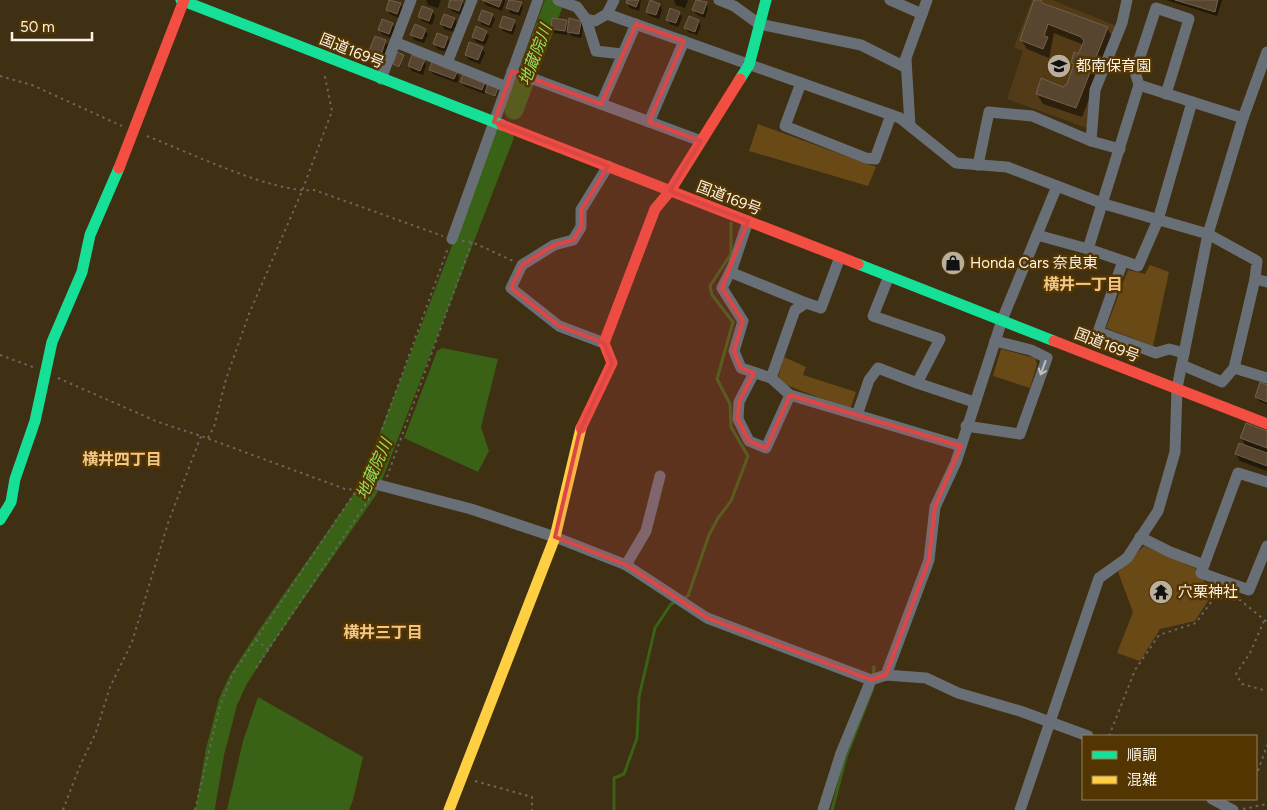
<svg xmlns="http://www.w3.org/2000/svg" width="1267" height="810" font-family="Figtree,'Noto Sans JP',sans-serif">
<rect width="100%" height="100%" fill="#3f2f13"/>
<polygon fill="#533b17" points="1032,0 1052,0 1117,26 1087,128 1007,99 1023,51 1014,47"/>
<g fill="#694a16">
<polygon points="758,124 876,167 868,186 749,151"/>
<polygon points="1150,265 1169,272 1153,346 1106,328 1128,270 1145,274"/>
<polygon points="1001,349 1035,358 1037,364 1030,388 993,376"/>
<polygon points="784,357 806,367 803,375 856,392 850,410 784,384 778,377"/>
<polygon points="1144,546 1199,570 1211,596 1195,621 1160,629 1140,661 1117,653 1133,612 1118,572"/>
</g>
<g fill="#396216">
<polygon points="442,348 498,359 481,427 489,451 478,472 404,438 437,351"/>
<polygon points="258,697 363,757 353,800 349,810 227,810 243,741"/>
</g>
<g fill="#0007">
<polygon points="426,0 441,0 438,8 428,5"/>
<polygon points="452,0 462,1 465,6 461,15 452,11 449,7"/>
<polygon points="483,0 505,0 505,1 502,11 486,5"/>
<polygon points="511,0 521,3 523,7 520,16 510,13 508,8"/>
<polygon points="628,0 641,0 639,11 630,8 627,3"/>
<polygon points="674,0 688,0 685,8 676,5"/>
<polygon points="1036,0 1107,28 1113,38 1082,117 1043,104 1037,94 1064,89 1068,85 1075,67 1072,63 1079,56 1084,45 1054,33 1049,58 1027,49 1021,40"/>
<polygon points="1166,0 1222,0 1217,16"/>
<polygon points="651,2 660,5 662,10 659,19 650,16 647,12"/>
<polygon points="400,4 403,9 399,18 390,14 387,10"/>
<polygon points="706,4 708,8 705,18 696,14 694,10"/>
<polygon points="432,11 435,16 432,25 422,21 419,17"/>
<polygon points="679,13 682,17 678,27 670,24 667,19"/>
<polygon points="492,15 495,19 491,28 482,25 479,20"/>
<polygon points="455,19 457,23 454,32 444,29 442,24"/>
<polygon points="514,21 516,26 513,35 503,31 501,26"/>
<polygon points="698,21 701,26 697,35 688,32 686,28"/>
<polygon points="566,22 569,27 581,22 583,26 581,38 571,36 568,30 567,35 554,33 552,28"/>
<polygon points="392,24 395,29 391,38 382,34 379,30"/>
<polygon points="425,30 428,34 424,43 414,40 412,35"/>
<polygon points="486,32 489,36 485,45 476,42 473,37"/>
<polygon points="438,35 448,38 450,43 447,52 437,49 435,44"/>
<polygon points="385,42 388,46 382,62 372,58 369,53"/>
<polygon points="482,48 485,53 480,64 469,60 466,55"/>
<polygon points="403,56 400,68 396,66 394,64"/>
<polygon points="424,61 426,65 423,75 412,71 409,66"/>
<polygon points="430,69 456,73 459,77 457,83 433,74"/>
<polygon points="461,82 484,83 488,90 498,91 496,97 488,94 486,91 485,94 464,86"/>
<polygon points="1267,386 1267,404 1259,401 1256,397"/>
<polygon points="1267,432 1267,471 1240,461 1236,454 1247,447 1241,438"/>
</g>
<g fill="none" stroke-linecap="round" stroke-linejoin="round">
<g stroke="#396216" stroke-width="3">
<polyline points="684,598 688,596 709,535 718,518 731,501 748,456 731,427 730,404 717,379 733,322 712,295 710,286 731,254 731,223"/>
<polyline points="873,677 874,667"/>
<polyline points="614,810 614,778 624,774 637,738 639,697 655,628 671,604 676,602"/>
<polyline points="832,810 846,757 873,688"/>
</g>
<g stroke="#396216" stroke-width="19">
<polyline points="514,110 555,0"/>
<polyline points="205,810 215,752 228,702 238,680 267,635 368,490 504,137"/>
</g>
</g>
<g fill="#574530" stroke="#74614c">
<polygon points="389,0 401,3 397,14 386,10"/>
<polygon points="450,0 463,0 459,11 448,7"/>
<polygon points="482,0 502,0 499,7"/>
<polygon points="509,0 522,2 518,12 506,8"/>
<polygon points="627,0 639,0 636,7 626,3"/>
<polygon points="650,0 660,4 656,15 646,12"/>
<polygon points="696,0 707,2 703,14 692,10"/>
<polygon points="1034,0 1041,0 1042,3 1108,27 1076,108 1036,94 1041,78 1063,87 1067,84 1074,64 1071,63 1074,52 1078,54 1084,41 1081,37 1048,24 1044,36 1048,37 1043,49 1020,40"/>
<polygon points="1175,0 1218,0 1215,12"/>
<polygon points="422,6 433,10 429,21 418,17"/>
<polygon points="670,8 680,12 676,23 666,20"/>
<polygon points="482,10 493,14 489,25 478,20"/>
<polygon points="444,14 455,18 451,28 440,24"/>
<polygon points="503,16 515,20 511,31 499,27"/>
<polygon points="689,16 699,20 695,32 684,28"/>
<polygon points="552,18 567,20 565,31 551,29"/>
<polygon points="569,18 581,21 579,34 567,32"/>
<polygon points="382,19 393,23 389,34 378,30"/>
<polygon points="415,24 426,29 422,39 410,35"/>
<polygon points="476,26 487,31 483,41 472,37"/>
<polygon points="437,33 448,37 444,48 433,44"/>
<polygon points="375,36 386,40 380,58 368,53"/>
<polygon points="469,42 483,47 478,60 465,55"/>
<polygon points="397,52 404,55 399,67 393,64"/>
<polygon points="412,55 425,60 420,71 408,66"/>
<polygon points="432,62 457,72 454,79 429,70"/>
<polygon points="463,74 485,82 482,90 460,82"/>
<polygon points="488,84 498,88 495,96 485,92"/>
<polygon points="1260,382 1267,385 1267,402 1255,397"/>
<polygon points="1246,423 1267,431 1267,448 1240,438"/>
<polygon points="1239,443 1267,453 1267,466 1235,454"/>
</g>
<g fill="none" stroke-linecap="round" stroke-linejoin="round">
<g stroke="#696661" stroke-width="2" stroke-dasharray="2.5 4" stroke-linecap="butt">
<polyline points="0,76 32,85 122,126"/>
<path d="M147,136C188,152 275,194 314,190L443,236"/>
<polyline points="462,241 472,242 513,261"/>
<polyline points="0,355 33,367"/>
<polyline points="58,378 158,422 201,436 345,489 359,490"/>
<polyline points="208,438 214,427 226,379 249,314 302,191 332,111 324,72"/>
<polyline points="387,477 472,242"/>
<polyline points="1264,621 1250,653 1236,674 1242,684 1267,691"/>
<polyline points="256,640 269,650"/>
<polyline points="256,668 373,493"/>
<polyline points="1109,736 1135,670 1159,635 1196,623 1214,598 1240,600 1267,622"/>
<polyline points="1256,777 1267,745"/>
<polyline points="475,781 532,797 532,810"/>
<polyline points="1243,809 1267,804"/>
<polyline points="63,810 79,768 96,732 110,687 132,642 168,523 201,436"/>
<polyline points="195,810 219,709 232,675 364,479 448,248"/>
</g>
<g stroke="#696f76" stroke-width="11">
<polyline points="558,0 577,7 586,19 595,21 607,14 900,118 956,163 1007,167 1104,204 1208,234 1257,261 1255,279 1267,282"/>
<polyline points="719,0 734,6 759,24 861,45 903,66 927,0"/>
<polyline points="890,0 922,14"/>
<polyline points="607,14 614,0"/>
<polyline points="586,19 596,51 622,54"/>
<polyline points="395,42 507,87"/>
<polyline points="906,59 910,126"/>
<polyline points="447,63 472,0"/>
<polyline points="512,71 701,141"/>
<polyline points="381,79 411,0"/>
<polyline points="801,83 785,126 866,158 875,159 891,115"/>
<polyline points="1139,85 1135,72 1156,8 1189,19 1166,94"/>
<polyline points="601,104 636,24"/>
<polyline points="649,122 684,41"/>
<polyline points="1091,141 1095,90 1122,23 1127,0"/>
<polyline points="978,165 989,112 1032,116 1091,141 1120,149"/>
<polyline points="748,221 733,266 722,288 743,321 734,351 741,368 771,378 790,395 857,415 869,380 878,368 917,383 974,402"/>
<polyline points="1037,235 1088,249 1138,266 1158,220 1192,102"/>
<polyline points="452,239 538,0"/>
<polyline points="1088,249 1139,85 1243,118"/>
<polyline points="1123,261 1098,332 1156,353 1169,349 1184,353"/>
<polyline points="730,272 806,303"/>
<polyline points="889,276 873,316 940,339 917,383"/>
<polyline points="604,343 559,326 511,288 522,265 554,245 573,240 581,227 581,210 608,166"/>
<polyline points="1182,365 1222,382 1234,368 1267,378"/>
<polyline points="1234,368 1255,279"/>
<polyline points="754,373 739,402 738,419 749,441 766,448 790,395"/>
<polyline points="771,378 795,310 806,303 821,308 840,257"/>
<polyline points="857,415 961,446"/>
<polyline points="966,426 1020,434 1047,358 1031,350 995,341"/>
<polyline points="1267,482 1238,473 1201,573 1249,590 1267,546"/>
<polyline points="379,485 471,509 555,537 626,565 707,618 871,680 886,675 926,678 958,693 1020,711 1088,736"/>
<polyline points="1140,537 1170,552 1204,565"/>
<polyline points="626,565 646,531 660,476"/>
<polyline points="886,675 929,560 935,507 956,462 1002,320 1057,186"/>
<polyline points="1212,799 1233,810"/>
<polyline points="823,810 841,753 871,680"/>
<polyline points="1020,810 1099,578 1127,558 1158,511 1175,452 1177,388 1208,234 1243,118 1267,52"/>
</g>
<g stroke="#16e098" stroke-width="11">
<polyline points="181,0 502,125"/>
<polyline points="740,79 749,65 766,0"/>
<polyline points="858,264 1054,341"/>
<polyline points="0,520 11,502 15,479 35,421 52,342 82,272 90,235 119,168"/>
</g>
<polyline stroke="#ffcf43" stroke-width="11" points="449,810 555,537 581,428"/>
<g stroke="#f24e42" stroke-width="11">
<polyline points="502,125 858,264"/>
<polyline points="119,168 184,0"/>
<polyline points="1054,341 1267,424"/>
<polyline points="581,428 612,363 604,343 655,209 670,191 740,79"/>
</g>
</g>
<defs><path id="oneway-shaft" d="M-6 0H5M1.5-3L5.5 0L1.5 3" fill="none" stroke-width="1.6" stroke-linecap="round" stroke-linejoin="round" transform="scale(1.25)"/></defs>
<use stroke="#c2beba" href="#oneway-shaft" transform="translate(1043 368) rotate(110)"/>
<path fill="#dc4645" fill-opacity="0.2" stroke="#dc4645" stroke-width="4" stroke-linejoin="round" d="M636,24L684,41L649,122L701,141L670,191L748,221L722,288L743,321L734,351L741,368L754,373L739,402L738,419L749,441L766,448L790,395L961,446L935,507L929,560L886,675L871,680L707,618L626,565L555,537L580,430L612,363L604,343L559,326L511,288L522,265L554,245L573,240L581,227V210L608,166L494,122L512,71L601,104Z"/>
<defs>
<g id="school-disc" transform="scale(1.25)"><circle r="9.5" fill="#baae9d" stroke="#523500"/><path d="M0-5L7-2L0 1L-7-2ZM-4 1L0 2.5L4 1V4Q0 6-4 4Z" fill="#111"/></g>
<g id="shop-disc" transform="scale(1.25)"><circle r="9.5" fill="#baae9d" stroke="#523500"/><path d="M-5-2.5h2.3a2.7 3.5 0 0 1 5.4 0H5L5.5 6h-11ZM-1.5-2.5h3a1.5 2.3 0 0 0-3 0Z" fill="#111"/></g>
<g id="temple-disc" transform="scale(1.25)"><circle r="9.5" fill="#baae9d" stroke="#523500"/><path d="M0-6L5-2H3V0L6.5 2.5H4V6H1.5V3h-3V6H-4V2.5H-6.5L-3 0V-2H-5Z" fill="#111"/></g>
</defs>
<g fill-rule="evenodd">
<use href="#school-disc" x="1059" y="66"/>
<use href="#shop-disc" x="953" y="263"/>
<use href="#temple-disc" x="1161" y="592"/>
</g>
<g text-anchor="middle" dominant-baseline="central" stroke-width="5" stroke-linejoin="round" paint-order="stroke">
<g font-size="15" fill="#fdf3e7" stroke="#523500">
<text transform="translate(352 51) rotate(22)">国道169号</text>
<text transform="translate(729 198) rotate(21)">国道169号</text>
<text transform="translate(1107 345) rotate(21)">国道169号</text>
</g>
<g font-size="15" fill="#fdf3e7" stroke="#523500" text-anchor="start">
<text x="1076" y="66">都南保育園</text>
<text x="970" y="263">Honda Cars 奈良東</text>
<text x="1178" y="592">穴栗神社</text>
</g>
<g font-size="16" font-style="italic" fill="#92e160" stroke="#523500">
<text transform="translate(535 55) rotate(-69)">地蔵院川</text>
<text transform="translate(374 469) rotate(-66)">地蔵院川</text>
</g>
<g font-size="16" font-weight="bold" fill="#f3c686" stroke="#523500">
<text x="1083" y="284">横井一丁目</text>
<text x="122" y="459">横井四丁目</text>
<text x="383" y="632">横井三丁目</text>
</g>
</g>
<rect x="1082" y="735" width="175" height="65" fill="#523500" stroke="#96815c"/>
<rect x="1092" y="751" width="25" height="8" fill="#16e098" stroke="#96815c"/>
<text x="1127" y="760" font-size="15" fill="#fdf3e7">順調</text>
<rect x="1092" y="776" width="25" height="8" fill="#ffcf43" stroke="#96815c"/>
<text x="1127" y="785" font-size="15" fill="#fdf3e7">混雑</text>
<path d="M12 32v8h80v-8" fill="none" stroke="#fdf3e7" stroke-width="2.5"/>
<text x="20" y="32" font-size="15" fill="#fdf3e7" stroke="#523500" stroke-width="4" paint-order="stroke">50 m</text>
</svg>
